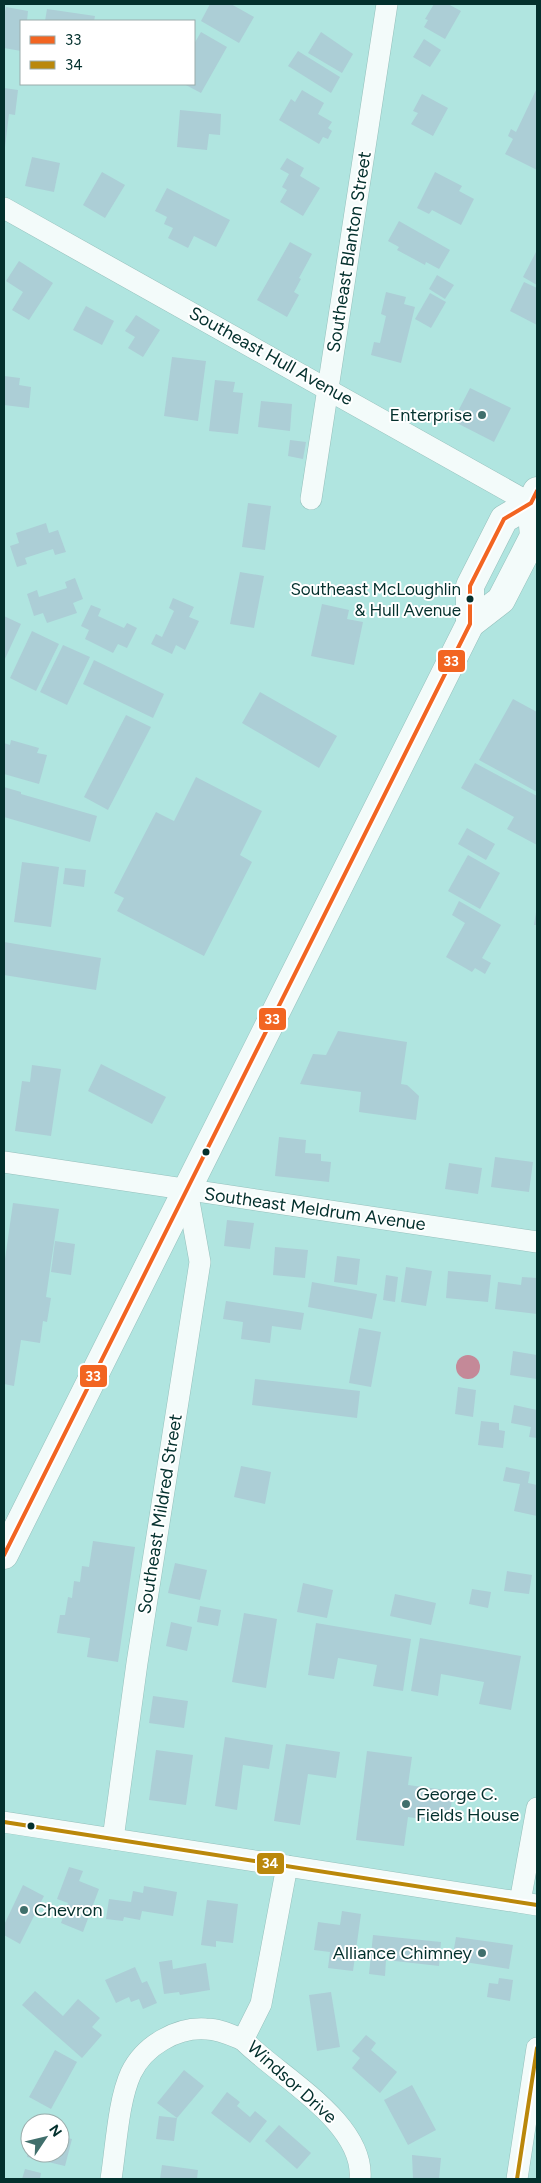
<svg xmlns="http://www.w3.org/2000/svg" width="541" height="2183" font-family="Figtree,sans-serif">
<rect width="100%" height="100%" fill="#b0e5e0"/>
<circle fill="#c48998" cx="468" cy="1367" r="12"/>
<g fill="#acced6">
<polygon points="210,4 231,4 254,17 239,43 201,21"/>
<polygon points="434,4 448,4 461,11 445,39 424,27 428,20 425,19"/>
<polygon points="6,7 28,11 27,21 21,21 21,51 4,48 4,15"/>
<polygon points="47,9 95,16 94,21 45,21"/>
<polygon points="201,32 227,47 201,93 184,84 194,84 194,44"/>
<polygon points="321,32 353,54 342,73 308,53"/>
<polygon points="424,39 441,50 430,67 413,57"/>
<polygon points="298,51 340,77 331,93 288,66"/>
<polygon points="4,88 18,90 15,115 9,114 5,147 4,146"/>
<polygon points="537,88 537,170 505,154 513,139 508,136 511,129 516,132"/>
<polygon points="302,90 324,103 318,114 332,122 328,128 332,131 328,139 323,137 319,144 279,120 291,99 295,102"/>
<polygon points="422,94 448,108 433,136 411,124 418,113 413,111"/>
<polygon points="180,110 221,114 220,135 209,134 207,150 177,147"/>
<polygon points="32,157 60,163 54,192 25,186"/>
<polygon points="287,158 304,168 300,176 320,188 303,216 280,202 287,190 282,187 289,174 280,169"/>
<polygon points="102,172 125,185 105,218 83,205"/>
<polygon points="435,172 462,186 459,191 474,199 461,225 432,210 429,214 417,208"/>
<polygon points="167,188 230,220 216,247 194,236 188,248 168,238 173,228 164,224 167,217 155,211"/>
<polygon points="399,221 450,250 439,269 426,262 425,265 397,250 399,247 388,241"/>
<polygon points="290,242 312,254 299,278 301,279 294,292 299,295 287,317 257,300"/>
<polygon points="537,250 537,285 523,277"/>
<polygon points="19,261 53,283 29,320 12,310 23,292 6,281"/>
<polygon points="437,275 454,285 445,299 429,289"/>
<polygon points="524,282 537,288 537,325 510,311"/>
<polygon points="386,292 406,297 404,304 415,307 401,363 371,355 374,342 380,343 386,316 381,314"/>
<polygon points="430,293 446,302 431,328 415,319"/>
<polygon points="86,306 114,321 102,345 73,330"/>
<polygon points="136,315 160,330 143,357 128,348 135,337 125,331"/>
<polygon points="172,357 206,361 198,421 164,416"/>
<polygon points="4,376 20,378 19,385 31,387 29,408 4,405"/>
<polygon points="215,380 235,382 233,392 243,393 238,434 209,431"/>
<polygon points="470,388 511,408 494,442 453,421"/>
<polygon points="261,401 292,404 290,431 258,427"/>
<polygon points="290,440 306,442 303,459 288,456"/>
<polygon points="248,503 271,506 265,550 242,547"/>
<polygon points="46,523 49,533 58,530 66,552 55,555 53,549 25,558 27,564 17,567 10,546 19,543 16,533"/>
<polygon points="240,572 264,576 254,628 230,624"/>
<polygon points="75,578 83,599 73,603 77,613 47,623 43,613 34,616 27,594 37,590 39,597 67,588 65,582"/>
<polygon points="173,598 194,607 189,617 199,621 185,650 176,645 172,654 151,644 156,634 162,637 174,611 169,608"/>
<polygon points="322,604 349,610 347,619 363,622 354,665 311,656"/>
<polygon points="91,605 101,609 98,616 124,628 127,623 137,628 127,648 118,644 113,653 85,639 89,630 81,626"/>
<polygon points="4,616 21,624 4,661"/>
<polygon points="32,631 59,644 36,691 10,678"/>
<polygon points="63,645 90,657 67,705 40,692"/>
<polygon points="94,660 164,694 153,718 83,684"/>
<polygon points="260,692 337,736 319,768 242,723"/>
<polygon points="513,699 537,712 537,792 479,760"/>
<polygon points="126,715 151,727 108,810 84,797"/>
<polygon points="11,740 39,748 37,753 47,755 39,784 4,774 4,743 10,745"/>
<polygon points="475,763 537,796 537,845 507,829 514,817 461,788"/>
<polygon points="196,777 262,811 240,855 252,862 204,956 117,911 124,898 114,893 156,812 174,821"/>
<polygon points="4,787 21,792 21,794 97,816 90,842 4,817"/>
<polygon points="467,828 495,844 486,860 458,844"/>
<polygon points="468,855 500,873 480,909 448,891"/>
<polygon points="22,862 59,867 51,927 14,922"/>
<polygon points="65,868 86,870 84,887 63,884"/>
<polygon points="459,901 501,925 482,958 491,963 485,974 475,968 472,972 446,957 465,923 452,915"/>
<polygon points="536,912 537,912 537,925 534,925"/>
<polygon points="4,942 101,958 96,990 4,975"/>
<polygon points="338,1031 407,1042 401,1084 407,1085 419,1096 416,1120 359,1112 361,1092 300,1084 313,1054 326,1055"/>
<polygon points="101,1064 166,1097 152,1124 88,1091"/>
<polygon points="32,1065 61,1069 51,1136 15,1131 22,1081 30,1082"/>
<polygon points="279,1137 306,1140 305,1153 321,1154 321,1161 331,1162 329,1182 275,1176"/>
<polygon points="495,1157 533,1162 529,1192 491,1187"/>
<polygon points="449,1163 482,1168 478,1194 445,1189"/>
<polygon points="13,1203 59,1209 46,1297 51,1298 47,1322 43,1321 40,1343 21,1340 14,1386 4,1384 4,1266"/>
<polygon points="227,1220 254,1223 250,1249 224,1246"/>
<polygon points="55,1241 75,1244 71,1275 51,1272"/>
<polygon points="275,1247 308,1250 305,1278 273,1275"/>
<polygon points="337,1256 360,1259 357,1285 334,1282"/>
<polygon points="406,1267 432,1271 426,1306 401,1302"/>
<polygon points="448,1271 491,1275 488,1302 446,1298"/>
<polygon points="386,1275 398,1277 395,1302 383,1300"/>
<polygon points="522,1277 537,1278 537,1314 495,1309 498,1282 521,1285"/>
<polygon points="312,1282 377,1294 372,1319 308,1307"/>
<polygon points="226,1301 304,1313 301,1330 272,1326 270,1343 241,1339 243,1322 223,1319"/>
<polygon points="359,1328 381,1332 371,1387 349,1383"/>
<polygon points="513,1351 537,1355 537,1379 510,1375"/>
<polygon points="255,1379 360,1391 357,1418 252,1405"/>
<polygon points="458,1387 476,1390 473,1417 455,1414"/>
<polygon points="514,1405 537,1410 537,1438 529,1437 531,1427 511,1423"/>
<polygon points="481,1421 499,1423 499,1430 505,1431 503,1448 478,1445"/>
<polygon points="241,1466 271,1472 265,1504 234,1497"/>
<polygon points="506,1467 530,1472 528,1483 537,1485 537,1516 514,1511 520,1484 503,1481"/>
<polygon points="93,1541 135,1547 118,1662 87,1657 90,1638 57,1633 60,1615 65,1615 68,1597 72,1598 74,1581 80,1582 82,1566 89,1567"/>
<polygon points="175,1563 207,1570 200,1600 168,1593"/>
<polygon points="507,1571 532,1575 529,1594 504,1591"/>
<polygon points="303,1583 333,1590 327,1618 297,1612"/>
<polygon points="472,1589 491,1592 488,1608 469,1604"/>
<polygon points="395,1594 436,1603 431,1625 390,1616"/>
<polygon points="200,1606 221,1610 218,1626 197,1622"/>
<polygon points="244,1613 277,1619 266,1688 232,1682"/>
<polygon points="171,1622 192,1627 187,1651 166,1646"/>
<polygon points="316,1623 411,1639 403,1691 373,1686 377,1665 338,1658 334,1679 308,1675"/>
<polygon points="420,1638 521,1656 511,1710 479,1704 484,1682 441,1674 438,1696 411,1691"/>
<polygon points="153,1696 188,1701 184,1728 149,1723"/>
<polygon points="225,1737 273,1745 269,1769 243,1765 237,1810 215,1806"/>
<polygon points="286,1744 340,1752 336,1778 308,1774 300,1825 274,1821"/>
<polygon points="156,1750 193,1755 186,1805 149,1800"/>
<polygon points="367,1751 412,1757 408,1785 453,1791 449,1823 408,1817 404,1846 356,1840"/>
<polygon points="69,1867 83,1871 79,1881 99,1889 83,1932 61,1923 68,1903 57,1899"/>
<polygon points="23,1885 44,1896 20,1944 4,1935 4,1925"/>
<polygon points="144,1886 177,1892 173,1916 142,1911 140,1920 124,1917 123,1921 106,1919 109,1899 131,1902 133,1891 143,1893"/>
<polygon points="207,1900 238,1904 233,1943 216,1941 216,1947 201,1945"/>
<polygon points="342,1911 361,1914 353,1971 328,1968 330,1952 314,1950 318,1922 340,1925"/>
<polygon points="373,1935 441,1942 439,1966 386,1960 385,1976 369,1974"/>
<polygon points="456,1937 513,1945 509,1969 452,1960"/>
<polygon points="172,1960 173,1969 206,1963 210,1990 180,1995 179,1992 164,1994 159,1962"/>
<polygon points="135,1967 142,1983 147,1981 157,2003 143,2009 139,1999 131,2002 129,1997 116,2003 105,1980"/>
<polygon points="499,1978 513,1980 510,2001 487,1997 489,1983 498,1984"/>
<polygon points="35,1991 63,2016 78,1999 100,2018 92,2027 102,2035 82,2058 22,2005"/>
<polygon points="331,1992 340,2047 317,2051 309,1995"/>
<polygon points="366,2035 376,2043 371,2050 397,2072 380,2093 352,2068 360,2058 352,2051"/>
<polygon points="55,2050 77,2062 51,2109 29,2097"/>
<polygon points="184,2070 204,2086 177,2118 174,2141 156,2139 159,2116 177,2118 157,2103"/>
<polygon points="412,2085 436,2130 408,2145 384,2100"/>
<polygon points="227,2092 240,2102 237,2106 250,2117 255,2111 267,2121 250,2143 211,2113"/>
<polygon points="279,2125 311,2153 297,2169 265,2141"/>
<polygon points="60,2129 65,2130 63,2137 72,2139 65,2166 27,2157 29,2148 30,2153 60,2153"/>
<polygon points="412,2155 441,2158 439,2179 413,2179"/>
<polygon points="162,2165 198,2170 197,2179 160,2179"/>
<polygon points="25,2169 41,2173 40,2179 22,2179"/>
</g>
<g fill="none" stroke-linecap="round" stroke-linejoin="round">
<g stroke="#95c0bc" stroke-width="22">
<g id="minor">
<polyline points="4,208 537,507"/>
<polyline points="311,499 387,4"/>
<polyline points="4,1162 537,1242"/>
<polyline points="4,1822 537,1905"/>
<polyline points="113,1839 137,1663 200,1262 187,1190"/>
<path d="M287,1866L261,2004L243,2040C278,2076 365,2122 360,2179"/>
<polyline points="520,1902 537,1808"/>
<path d="M111,2179C116,2148 118,2101 131,2073C144,2046 176,2027 206,2029C219,2029 231,2035 243,2040"/>
<polyline points="517,2179 537,2048"/>
</g>
</g>
<g stroke="#95c0bc" stroke-width="29">
<g id="major">
<polyline points="470,624 470,586 504,519 531,503"/>
<polyline points="4,1555 470,624 501,600 534,536 531,503 537,491"/>
</g>
</g>
<use href="#minor" stroke="#f3fbfa" stroke-width="21"/>
<use href="#major" stroke="#f3fbfa" stroke-width="28"/>
<g stroke="#fff" stroke-width="8">
<polyline id="bus-1" points="4,1555 470,624 470,586 504,519 531,503 537,491"/>
</g>
<g stroke="#fff" stroke-width="8">
<g id="bus-2">
<polyline points="4,1822 537,1905"/>
<polyline points="517,2179 537,2048"/>
</g>
</g>
<use href="#bus-1" stroke="#f26522" stroke-width="4"/>
<use href="#bus-2" stroke="#ba880b" stroke-width="4"/>
</g>
<g fill="#406f6c" stroke="#fff" stroke-width="2">
<circle cx="482" cy="415" r="5"/>
<circle cx="406" cy="1804" r="5"/>
<circle cx="24" cy="1910" r="5"/>
<circle cx="482" cy="1953" r="5"/>
</g>
<g fill="#03302d" stroke="#fff" stroke-width="2">
<circle cx="470" cy="599" r="4.5"/>
<circle cx="206" cy="1152" r="4.5"/>
<circle cx="31" cy="1826" r="4.5"/>
</g>
<g text-anchor="middle" dominant-baseline="central" stroke-width="4" stroke-linejoin="round" paint-order="stroke">
<g font-size="17" fill="#03302d" stroke="#fff" text-anchor="end">
<text x="461" y="589">Southeast McLoughlin<tspan x="461" dy="21">&amp; Hull Avenue</tspan></text>
</g>
<g font-size="18" fill="#03302d" stroke="#fff">
<text transform="translate(349 252) rotate(-81)">Southeast Blanton Street</text>
<text transform="translate(271 356) rotate(29)">Southeast Hull Avenue</text>
<text transform="translate(315 1209) rotate(8)">Southeast Meldrum Avenue</text>
<text transform="translate(160 1514) rotate(-81)">Southeast Mildred Street</text>
<text transform="translate(292 2082) rotate(42)">Windsor Drive</text>
</g>
<g font-size="18" fill="#03302d" stroke="#fff" text-anchor="end">
<text x="472" y="415">Enterprise</text>
<text x="416" y="1794" text-anchor="start">George C.<tspan x="416" dy="21">Fields House</tspan></text>
<text x="34" y="1910" text-anchor="start">Chevron</text>
<text x="472" y="1953">Alliance Chimney</text>
</g>
</g>
<g stroke="#fff" stroke-width="2">
<rect x="437" y="649" width="29" height="24" rx="5" fill="#f26522"/>
<rect x="258" y="1007" width="29" height="24" rx="5" fill="#f26522"/>
<rect x="79" y="1364" width="29" height="24" rx="5" fill="#f26522"/>
<rect x="256" y="1852" width="29" height="23" rx="5" fill="#ba880b"/>
</g>
<g font-size="14" text-anchor="middle" font-weight="bold" fill="#fff">
<text x="451" y="666">33</text>
<text x="272" y="1024">33</text>
<text x="93" y="1381">33</text>
<text x="270" y="1868">34</text>
</g>
<rect width="541" height="2183" fill="none" stroke="#03302d" stroke-width="10"/>
<rect x="20" y="20" width="175" height="65" fill="#ffffff" stroke="#9aacab"/>
<rect x="30" y="36" width="25" height="8" fill="#f26522" stroke="#9aacab"/>
<text x="65" y="45" font-size="15" fill="#03302d">33</text>
<rect x="30" y="61" width="25" height="8" fill="#ba880b" stroke="#9aacab"/>
<text x="65" y="70" font-size="15" fill="#03302d">34</text>
<g transform="translate(45 2138) rotate(55)"><circle r="24" fill="#ffffff" stroke="#9aacab"/>
<path d="M0-4L9 19L0 12L-9 19Z" fill="#406f6c"/>
<text y="-8" font-size="14" font-weight="bold" text-anchor="middle" fill="#03302d">N</text>
</g>
</svg>
